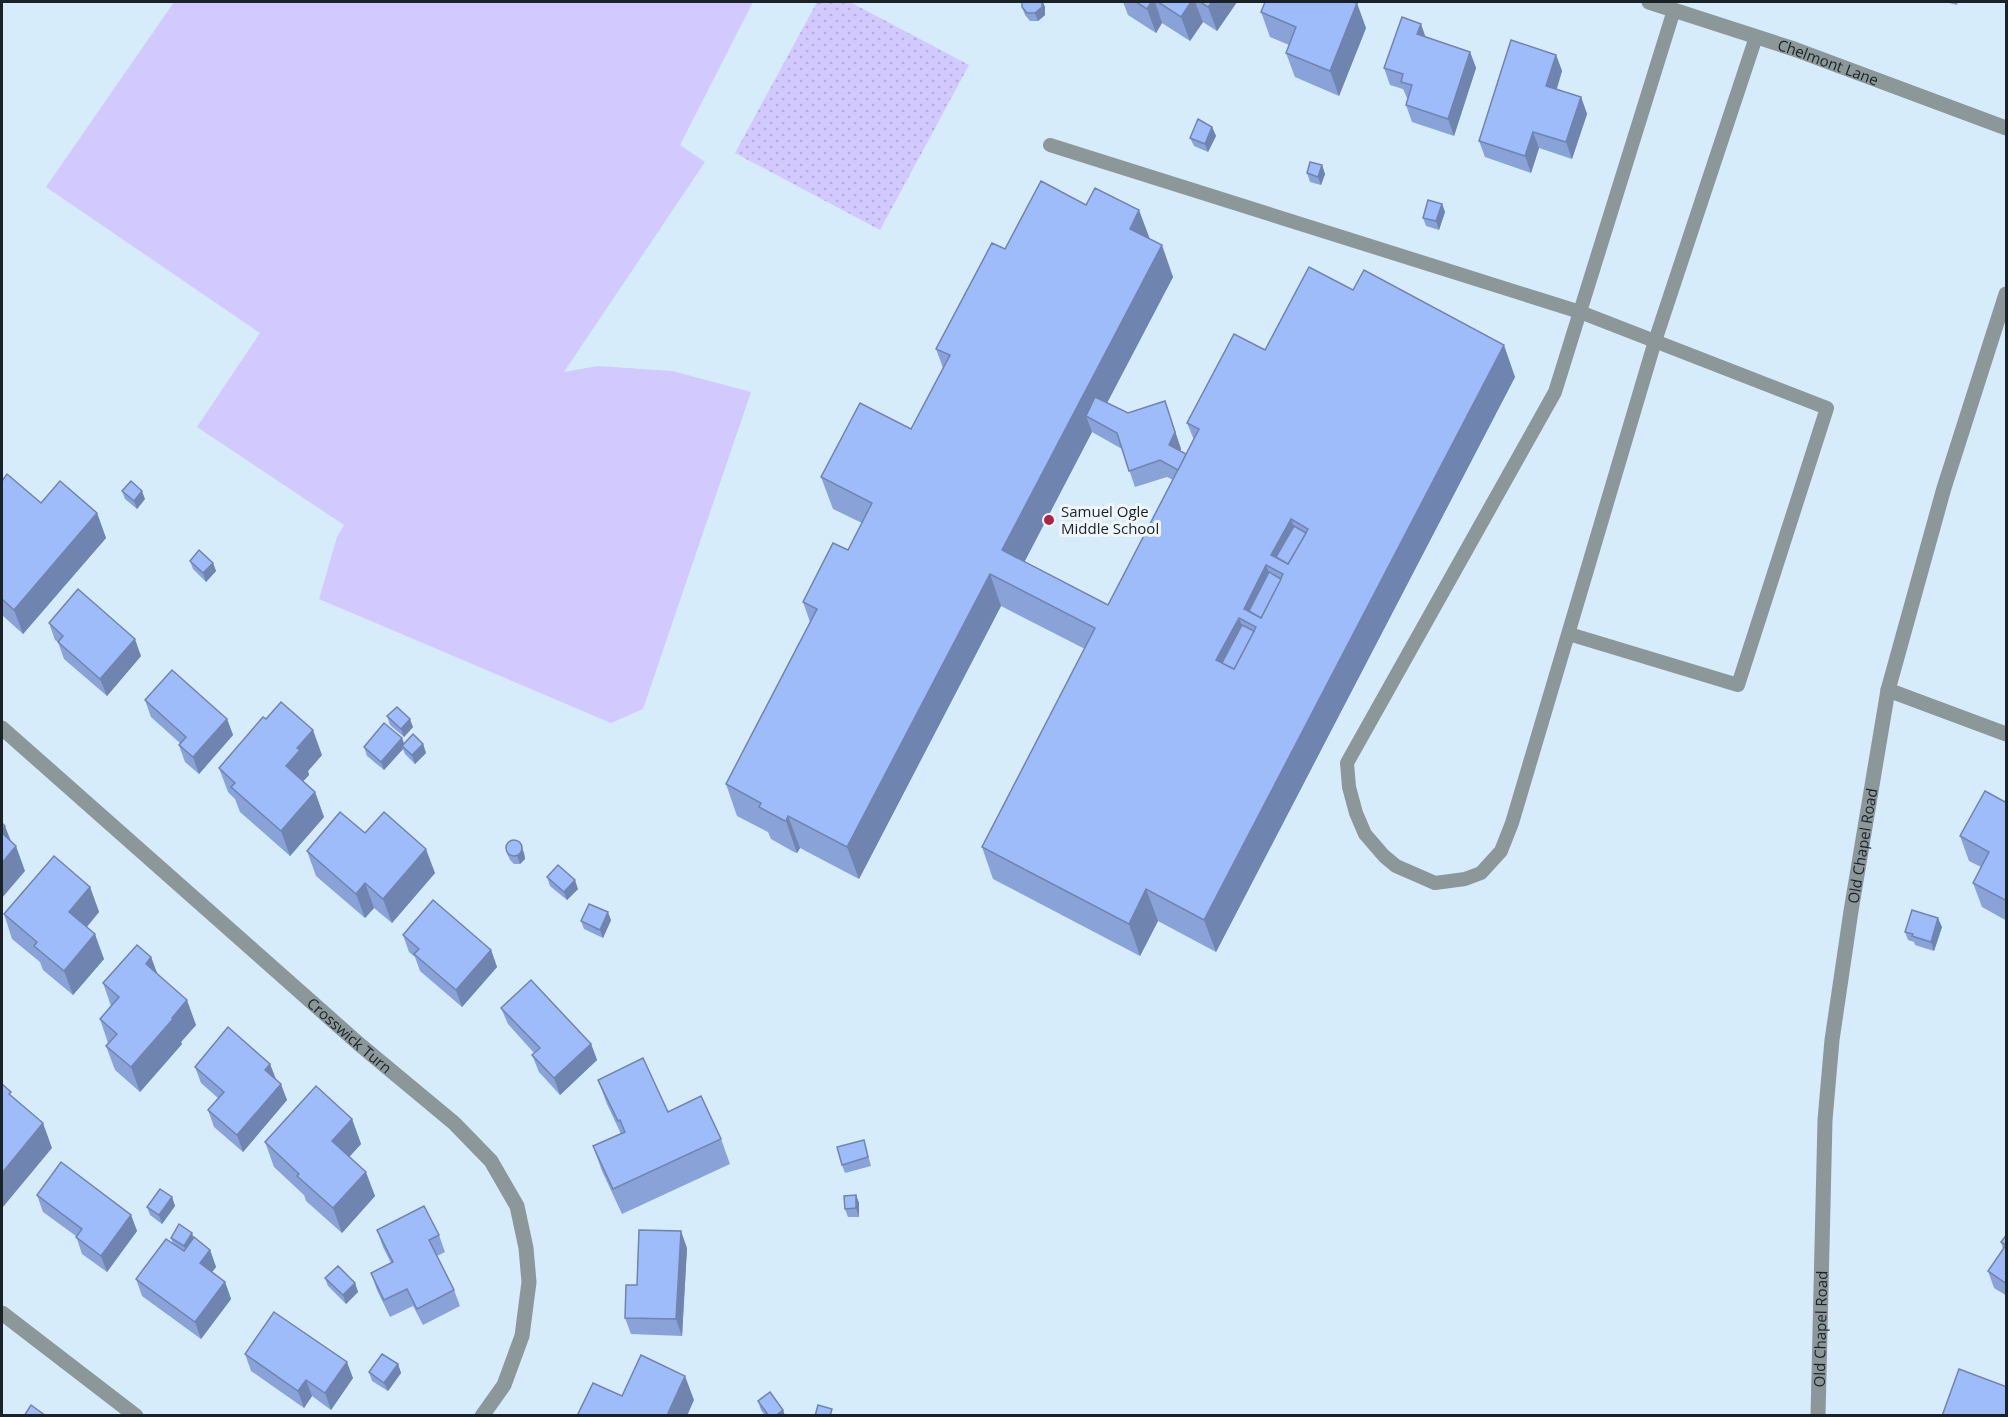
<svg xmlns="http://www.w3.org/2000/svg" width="2008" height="1417" font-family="'Open Sans',sans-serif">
<defs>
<pattern id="park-dots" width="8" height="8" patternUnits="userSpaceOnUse" patternTransform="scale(1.5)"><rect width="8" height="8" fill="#d2c9fe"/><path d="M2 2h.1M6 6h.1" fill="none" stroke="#b4acda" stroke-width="1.8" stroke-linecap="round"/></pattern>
</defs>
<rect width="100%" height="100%" fill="#d7ecfa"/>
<polygon fill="url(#park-dots)" points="817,2 850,2 969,65 880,230 735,153"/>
<polygon fill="#d2c9fe" points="174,2 753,2 680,145 705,162 564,372 598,366 672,371 751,392 643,709 611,723 319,599 337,537 344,525 197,427 260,333 46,187"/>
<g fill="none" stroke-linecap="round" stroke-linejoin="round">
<g stroke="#8c9799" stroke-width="14">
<polyline points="1674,10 1555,392 1347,763 1349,787 1356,813 1365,834 1384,856 1396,866 1435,883 1465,879 1481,873 1501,851 1512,823 1655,341 1756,37"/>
<polyline points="1050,145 1580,312 1827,408 1738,685 1569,634"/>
</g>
<g stroke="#8c9799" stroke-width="15">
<path id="s1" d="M1649,2L1794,49L2006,128"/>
<polyline points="1888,690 2006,734"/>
<path id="s2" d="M2,728L359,1044L454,1123L491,1161L517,1206L526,1248L529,1282L522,1336L504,1385L482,1416"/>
<polyline points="2,1313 136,1416"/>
</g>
<path stroke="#8c9799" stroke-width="15" id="s3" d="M1818,1416L1825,1120L1832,1040L1851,911L1888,690L1944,488L2006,294"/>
</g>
<g fill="#89a2d7" fill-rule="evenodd">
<polygon points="1123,2 1237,2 1217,31 1203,22 1190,41 1162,23 1156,33 1128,15"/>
<polygon points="1945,2 1958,2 1957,5"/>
<polygon points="1022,7 1045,7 1045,15 1038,21 1030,21 1025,15"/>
<polygon points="1261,12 1366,28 1339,96 1295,77 1286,53 1289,45 1270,37"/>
<polygon points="1426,37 1470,52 1476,68 1454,136 1412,122 1406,105 1408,99 1407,98 1403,89 1390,85 1384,68"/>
<polygon points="1556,55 1562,71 1557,89 1581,97 1587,114 1572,159 1539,148 1531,173 1485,157 1479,141"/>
<polygon points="1212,127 1216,136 1208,152 1194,146 1190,138"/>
<polygon points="1322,165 1325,174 1321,185 1310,182 1307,173"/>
<polygon points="1442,204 1445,212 1439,230 1426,226 1423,218"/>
<path d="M1150,239L1173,277L1107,403L1128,413L1165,401L1181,449L1180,451L1186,454L1194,440L1187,423L1265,350L1515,377L1216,952L1158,921L1140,956L993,879L982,847L1085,649L1001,606L859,879L800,848L797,853L794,852L771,839L768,832L737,816L726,784L810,622L803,602L848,550L862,523L833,509L821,477L911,429L943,368L936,349L1005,249ZM1092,432L1122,449L1135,487L1167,477L1173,480L1108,605L1024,562Z"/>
<polygon points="2,481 41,503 97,513 106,538 23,634 2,615"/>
<polygon points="122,491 145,499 137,509 125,499"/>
<polygon points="190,561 213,563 216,571 206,582 193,569"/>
<polygon points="49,623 141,656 107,696 64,659 58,642 55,640"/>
<polygon points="145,700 227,719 233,735 199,774 185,762 179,745 181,744 151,717"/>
<polygon points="387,716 413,727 404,737 390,725"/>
<polygon points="404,743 423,744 426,753 415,764 405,754 403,749 384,770 367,756 364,747"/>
<polygon points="322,755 308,771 309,775 303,781 315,792 324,817 290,856 240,812 235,799 228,792 219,768"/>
<polygon points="2007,803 2007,921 1982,907 1973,883 1981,867 1969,861 1960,836"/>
<polygon points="365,833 435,873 392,923 374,908 365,918 316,876 307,851"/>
<polygon points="506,851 524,853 525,859 520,864 514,864 510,860"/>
<polygon points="547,877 578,889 567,900 550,886"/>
<polygon points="90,887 99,912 87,927 104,959 73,995 43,970 40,962 12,939 4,914"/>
<polygon points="611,920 603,938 584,929 581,921"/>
<polygon points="1942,927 1934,951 1915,945 1914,942 1908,940 1905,932"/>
<polygon points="403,935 491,950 497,967 462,1007 420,971 415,957 409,952"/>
<polygon points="151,957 158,975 196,1025 181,1042 182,1044 140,1092 115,1070 106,1046 108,1043 100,1019 111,1006 103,983"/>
<polygon points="501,1008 591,1044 597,1060 560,1095 539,1072 532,1055 534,1053 508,1024"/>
<polygon points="270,1064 276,1079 287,1100 243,1152 214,1127 208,1110 218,1098 201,1083 195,1067"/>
<polygon points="598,1080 668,1112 721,1139 730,1164 622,1214 602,1171 593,1146 621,1134 607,1104"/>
<polygon points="352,1119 361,1144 349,1157 375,1196 342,1233 306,1201 304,1195 274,1167 265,1142"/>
<polygon points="864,1140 871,1166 845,1173 842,1165"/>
<polygon points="37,1195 131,1215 137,1231 107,1272 82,1254 76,1236 43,1212"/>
<polygon points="856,1195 859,1203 859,1217 848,1217 845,1209"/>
<polygon points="172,1197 175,1206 162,1224 150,1215 147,1207"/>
<polygon points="377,1230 439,1235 445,1252 437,1256 454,1290 460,1306 423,1325 413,1306 390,1317 377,1290 371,1273 391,1263 383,1247"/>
<polygon points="2007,1234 2007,1296 1994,1288 1988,1271 2003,1249 2001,1242"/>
<polygon points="194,1237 210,1250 216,1267 212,1272 225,1282 231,1299 201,1339 142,1296 136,1279 173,1244 171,1238"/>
<polygon points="687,1248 682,1336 631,1334 625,1318"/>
<polygon points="325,1278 355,1283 358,1292 346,1304 328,1286"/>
<polygon points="245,1354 353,1378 331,1410 312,1396 304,1408 251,1371"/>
<polygon points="398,1364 401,1373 388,1391 372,1381 369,1372"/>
<polygon points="758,1401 783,1410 785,1416 765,1416 761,1410"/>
</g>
<g fill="#6f84af">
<polygon points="1042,2 1043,2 1045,7 1045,15 1038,21 1035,13"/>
<polygon points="1151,2 1155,2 1162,23 1156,33 1147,9"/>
<polygon points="1191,2 1195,2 1203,22 1190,41 1181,17"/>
<polygon points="1212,2 1237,2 1217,31 1208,7"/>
<polygon points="1357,3 1366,28 1339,96 1330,71"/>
<polygon points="1421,24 1427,41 1417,34"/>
<polygon points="1470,52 1476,68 1454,136 1448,119"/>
<polygon points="1556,55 1562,71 1552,103 1546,86"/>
<polygon points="1581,97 1587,114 1572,159 1566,142"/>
<polygon points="1212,127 1216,136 1208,152 1205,144"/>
<polygon points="1533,132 1539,148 1531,173 1525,156"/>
<polygon points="1322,165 1325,174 1321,185 1318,177"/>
<polygon points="1442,204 1445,212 1439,230 1436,221"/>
<polygon points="1139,210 1151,242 1130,229"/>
<polygon points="1162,245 1173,277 1097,422 1086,416 1092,432 1014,582 1002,550"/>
<polygon points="1504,345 1515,377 1216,952 1204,920"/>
<polygon points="1165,401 1181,449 1175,462 1169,445"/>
<polygon points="142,491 145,499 137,509 134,501"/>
<polygon points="97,513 106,538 23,634 14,610"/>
<polygon points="1291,519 1303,551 1300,596 1271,555"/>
<polygon points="213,563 216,571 206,582 203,573"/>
<polygon points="1266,565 1278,597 1272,650 1244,609"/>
<polygon points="990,574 1001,606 859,879 847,847"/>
<polygon points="1239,618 1251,649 1245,701 1216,660"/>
<polygon points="135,639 141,656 107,696 100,679"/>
<polygon points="227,719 233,735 199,774 193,757"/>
<polygon points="410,719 413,727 404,737 401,729"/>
<polygon points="313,730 322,755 308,771 309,775 295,790 286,766 297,748"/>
<polygon points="402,738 405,746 402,746 403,749 384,770 381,762"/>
<polygon points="423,744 426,753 415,764 412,755"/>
<polygon points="315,792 324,817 290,856 281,831"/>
<polygon points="788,816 800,848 797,853 786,821"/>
<polygon points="5,826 14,849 16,846 25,871 2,898 2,830"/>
<polygon points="521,845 524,853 525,859 520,864 517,855"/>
<polygon points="426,849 435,873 392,923 383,899"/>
<polygon points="575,880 578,889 567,900 564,892"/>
<polygon points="365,883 374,908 365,918 356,894"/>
<polygon points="90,887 99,912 78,937 69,912"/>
<polygon points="1146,889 1158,921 1140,956 1129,924"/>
<polygon points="608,912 611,920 603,938 600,930"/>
<polygon points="1938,918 1942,927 1934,951 1931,942"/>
<polygon points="95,934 104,959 73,995 64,971"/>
<polygon points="491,950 497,967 462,1007 456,990"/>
<polygon points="151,957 160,982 146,964"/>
<polygon points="187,1000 196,1025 181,1042 182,1044 140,1092 131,1067"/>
<polygon points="591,1044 597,1060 560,1095 554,1078"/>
<polygon points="270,1064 276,1080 265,1070"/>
<polygon points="281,1084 287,1100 243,1152 237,1135"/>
<polygon points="352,1119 361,1144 341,1166 332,1141"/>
<polygon points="43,1123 52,1148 3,1207 2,1203 2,1173"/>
<polygon points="366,1172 375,1196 342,1233 333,1208"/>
<polygon points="856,1195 859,1203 859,1217 856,1208"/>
<polygon points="172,1197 175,1206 162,1224 159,1215"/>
<polygon points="131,1215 137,1231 107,1272 101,1256"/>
<polygon points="681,1231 687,1248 682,1336 676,1319"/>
<polygon points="192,1233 195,1241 187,1254 184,1246"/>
<polygon points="210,1250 216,1267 206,1280 200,1263"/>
<polygon points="225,1282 231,1299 201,1339 195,1322"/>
<polygon points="355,1283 358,1292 346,1304 343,1295"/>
<polygon points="347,1362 353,1378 331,1410 325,1393"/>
<polygon points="398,1364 401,1373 388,1391 384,1383"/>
<polygon points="685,1376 694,1400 687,1416 669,1416 668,1413"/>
<polygon points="306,1380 312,1396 304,1408 298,1391"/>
<polygon points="783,1410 785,1416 775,1416"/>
</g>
<g fill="#9fbcfa" stroke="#6f84af" stroke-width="1.5" fill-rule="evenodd">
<polygon points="1022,2 1042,2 1042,7 1035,13 1027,13 1022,7"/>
<polygon points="1136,2 1151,2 1147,9"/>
<polygon points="1158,2 1191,2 1181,17"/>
<polygon points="1200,2 1212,2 1208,7"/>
<polygon points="1265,2 1352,2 1357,3 1330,71 1286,53 1296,27 1261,12"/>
<polygon points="1402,17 1421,24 1417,34 1470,52 1448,119 1406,105 1412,85 1401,82 1403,74 1384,68"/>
<polygon points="1511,40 1556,55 1546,86 1581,97 1566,142 1533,132 1525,156 1479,141"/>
<polygon points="1198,119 1212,127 1205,144 1190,138"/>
<polygon points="1310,162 1322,165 1318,177 1307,173"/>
<path d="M1041,181L1086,205L1095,188L1139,210L1130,229L1162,245L1002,550L1108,605L1199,429L1187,423L1234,334L1265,350L1309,267L1353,290L1364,270L1504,345L1204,920L1146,889L1129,924L982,847L1095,628L990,574L847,847L788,816L786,821L783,820L759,807L761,803L726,784L817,609L803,602L833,543L848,550L872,503L821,477L860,403L911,429L950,355L936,349L992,243L1005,249ZM1291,519L1308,529L1288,564L1271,555ZM1266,565L1283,574L1261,618L1244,609ZM1239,618L1256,627L1234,669L1216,660Z"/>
<polygon points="1428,200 1442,204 1436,221 1423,218"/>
<polygon points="1095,397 1128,413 1165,401 1175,432 1169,445 1186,454 1178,470 1160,460 1129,471 1117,433 1086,416"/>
<polygon points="7,474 41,503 60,481 97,513 14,610 2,599 2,481"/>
<polygon points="131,481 142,491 134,501 122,491"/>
<polygon points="1294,526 1306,533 1288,564 1276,557"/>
<polygon points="199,550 213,563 203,573 190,561"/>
<polygon points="1269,572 1281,579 1261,618 1249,611"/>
<polygon points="78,589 135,639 100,679 58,642 63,636 49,623"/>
<polygon points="1242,625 1254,631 1234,669 1222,663"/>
<polygon points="172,670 227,719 193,757 179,745 186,737 145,700"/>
<polygon points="281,702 313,730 297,748 300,750 286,766 315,792 281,831 231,787 235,783 219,768 263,717 266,719"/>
<polygon points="397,707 410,719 401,729 387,716"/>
<polygon points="384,723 402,738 381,762 364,747"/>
<polygon points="413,734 423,744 412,755 402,746"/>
<polygon points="1985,791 2007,803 2007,901 1973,883 1989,852 1960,836"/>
<polygon points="340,812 365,833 384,812 426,849 383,899 365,883 356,894 307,851"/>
<polygon points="2,823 5,826 2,830"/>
<polygon points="2,833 16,846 2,863"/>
<circle cx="514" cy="848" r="8"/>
<polygon points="54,856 90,887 69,912 95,934 64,971 34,946 37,942 4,914"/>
<polygon points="558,865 575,880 564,892 547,877"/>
<polygon points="433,900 491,950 456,990 414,954 419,949 403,935"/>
<polygon points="589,904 608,912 600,930 581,921"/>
<polygon points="1912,910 1938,918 1931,942 1912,936 1913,934 1905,932"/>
<polygon points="137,945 151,957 146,964 187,1000 172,1018 173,1019 131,1067 106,1046 117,1034 100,1019 119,997 103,983"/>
<polygon points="531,980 591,1044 554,1078 532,1055 540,1048 501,1008"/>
<polygon points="228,1027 270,1064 265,1070 281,1084 237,1135 208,1110 224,1092 195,1067"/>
<polygon points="643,1058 668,1112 701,1096 721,1139 613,1189 593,1146 625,1132 620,1120 618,1121 598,1080"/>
<polygon points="2,1084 11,1092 9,1094 43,1123 2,1173"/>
<polygon points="316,1086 352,1119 332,1141 366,1172 333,1208 297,1176 299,1174 265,1142"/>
<polygon points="864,1140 868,1157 842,1165 837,1147"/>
<polygon points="61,1162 131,1215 101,1256 76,1237 82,1229 37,1195"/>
<polygon points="160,1189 172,1197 159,1215 147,1207"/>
<polygon points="856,1195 856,1208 845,1209 844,1196"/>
<polygon points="424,1206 439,1235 429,1240 454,1290 417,1309 407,1289 384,1300 371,1273 393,1262 377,1230"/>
<polygon points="179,1224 192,1233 184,1246 171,1238"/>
<polygon points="639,1230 681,1231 676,1319 625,1318 626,1285 637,1285"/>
<polygon points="2007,1234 2007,1284 1988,1271 2006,1245 2001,1242"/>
<polygon points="194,1237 210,1250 200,1263 225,1282 195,1322 136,1279 166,1239 184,1251"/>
<polygon points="338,1266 355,1283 343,1295 325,1278"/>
<polygon points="274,1312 347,1362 325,1393 306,1380 298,1391 245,1354"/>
<polygon points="382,1354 398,1364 384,1383 369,1372"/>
<polygon points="641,1355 685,1376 668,1413 669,1416 577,1416 593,1383 622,1396"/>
<polygon points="1959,1369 2007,1387 2007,1416 1942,1416"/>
<polygon points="770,1392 783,1410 775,1416 769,1416 758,1401"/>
<polygon points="31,1405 46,1416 24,1416"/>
<polygon points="818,1405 832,1409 830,1416 815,1416"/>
</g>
<circle fill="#b32144" stroke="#eff7fd" stroke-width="2" cx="1049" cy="520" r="6"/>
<g text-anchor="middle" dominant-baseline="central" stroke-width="6" stroke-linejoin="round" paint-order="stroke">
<g font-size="15" fill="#1a2227" stroke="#eff7fd">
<text stroke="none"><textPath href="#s1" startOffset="189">Chelmont Lane</textPath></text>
<text stroke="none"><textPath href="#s3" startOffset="573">Old Chapel Road</textPath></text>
<text stroke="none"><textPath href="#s2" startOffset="464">Crosswick Turn</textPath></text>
<text stroke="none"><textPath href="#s3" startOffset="87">Old Chapel Road</textPath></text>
</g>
<g font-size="15" fill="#1a2227" stroke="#eff7fd" text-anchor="start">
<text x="1061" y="511">Samuel Ogle<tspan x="1061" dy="17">Middle School</tspan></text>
</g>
</g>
<rect width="2008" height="1417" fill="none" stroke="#1a2227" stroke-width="6"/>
</svg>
